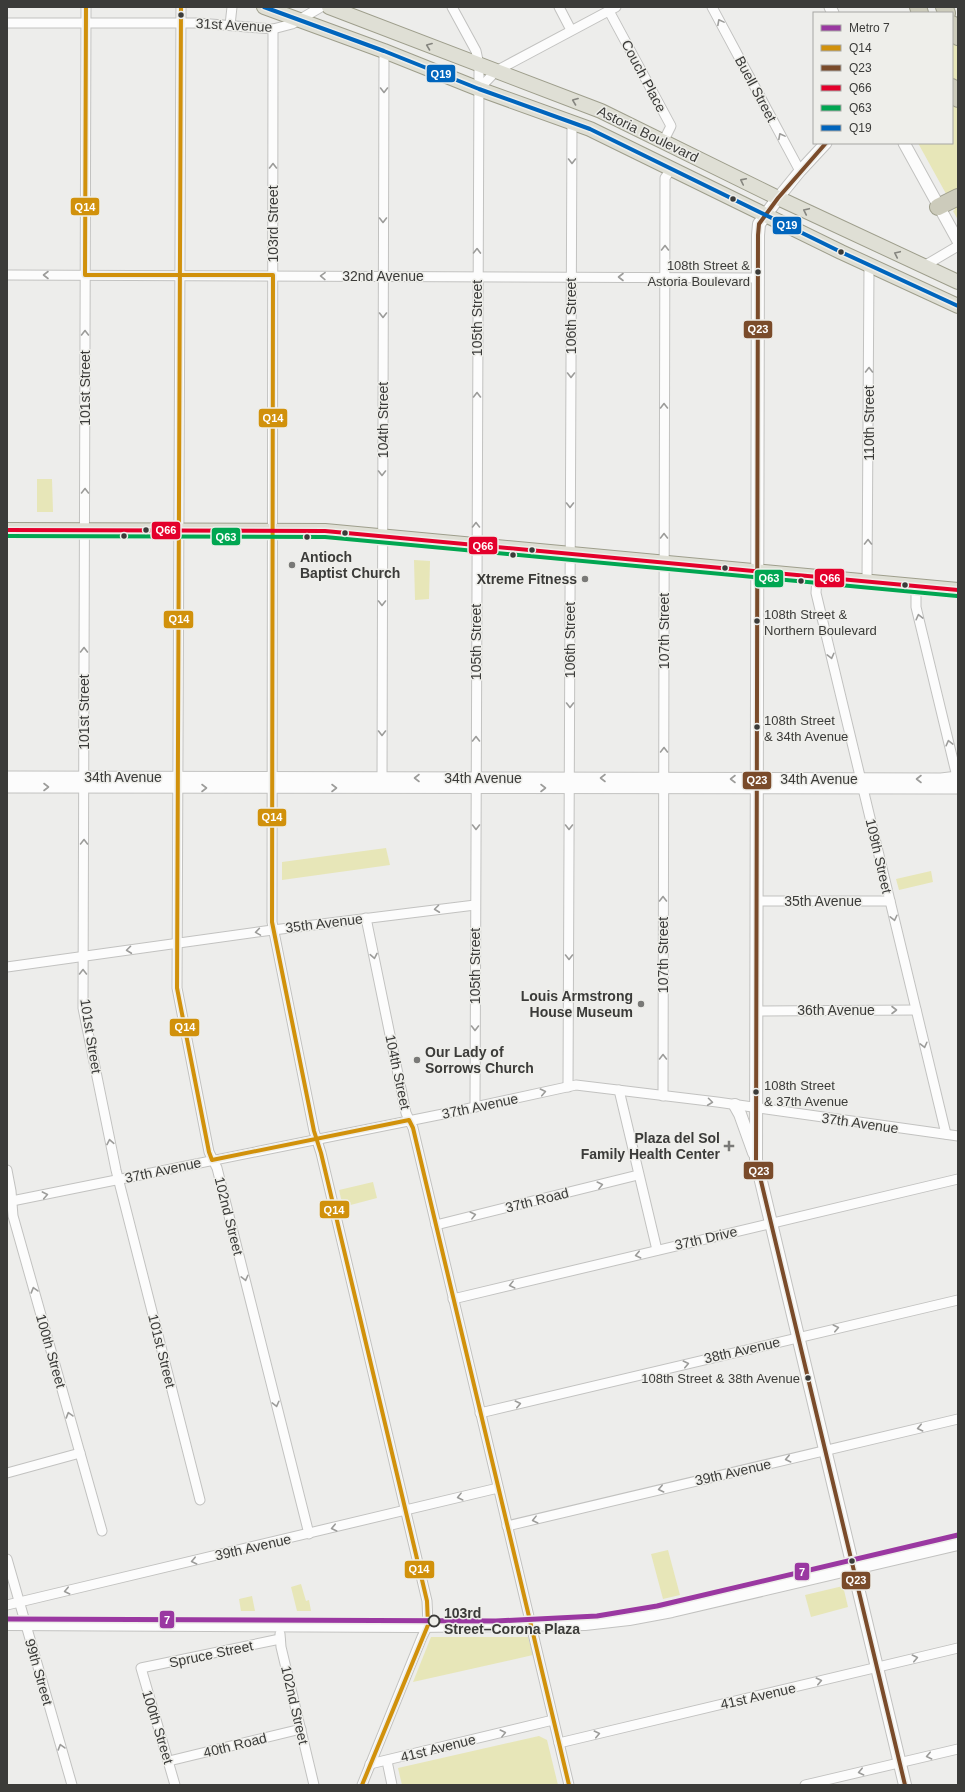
<svg xmlns="http://www.w3.org/2000/svg" width="965" height="1792" font-family="Helvetica,sans-serif">
<rect width="100%" height="100%" fill="#ededeb"/>
<g fill="#e7e6b8">
<polygon points="958,28 958,220 953,211 955,210 918,143 952,143 952,32"/>
<polygon points="37,479 52,479 53,512 37,512"/>
<polygon points="414,560 430,561 429,599 415,600"/>
<polygon points="386,848 390,865 282,880 282,862"/>
<polygon points="931,871 933,882 899,890 896,879"/>
<polygon points="373,1182 377,1198 343,1207 339,1190"/>
<polygon points="668,1550 680,1595 663,1599 651,1554"/>
<polygon points="301,1584 306,1601 309,1600 311,1611 297,1611 291,1587"/>
<polygon points="843,1586 848,1607 811,1617 805,1595"/>
<polygon points="252,1596 255,1611 241,1611 239,1599"/>
<polygon points="431,1637 528,1637 533,1655 413,1682"/>
<polygon points="539,1736 547,1740 558,1785 402,1785 398,1768"/>
</g>
<g fill="none" stroke-linecap="round" stroke-linejoin="round">
<g stroke="#c2c2c0" stroke-width="11">
<g id="minor">
<polyline points="86,7 83,1008 116,1170 200,1500"/>
<polyline points="181,7 177,988 209,1152 217,1168 309,1534"/>
<polyline points="452,7 476,51 479,65 475,1107"/>
<polyline points="559,7 571,30"/>
<polyline points="712,7 800,171"/>
<polyline points="609,11 671,126 663,142"/>
<polyline points="7,23 198,23 273,29 292,24 321,7"/>
<polyline points="230,25 232,7"/>
<polyline points="273,29 272,922 314,1131 321,1153 427,1601 428,1625 422,1637 362,1785"/>
<polyline points="479,89 496,71 616,7"/>
<polyline points="924,266 958,246"/>
<polyline points="7,275 758,278"/>
<polyline points="817,576 816,593 946,1134"/>
<polyline points="867,581 869,265"/>
<polyline points="916,586 916,607 958,781"/>
<polyline points="382,784 384,51"/>
<polyline points="757,901 890,901"/>
<polyline points="366,918 406,1113 413,1128 569,1785"/>
<polyline points="7,967 265,931 475,905"/>
<polyline points="757,1011 916,1010"/>
<polyline points="568,1087 572,122"/>
<polyline points="619,1090 657,1250"/>
<polyline points="663,1096 665,183 665,178 671,169"/>
<polyline points="7,1170 11,1191 13,1216 102,1531"/>
<polyline points="7,1202 443,1114 576,1085 717,1102 958,1136"/>
<polyline points="436,1225 638,1175"/>
<polyline points="453,1299 958,1179"/>
<polyline points="480,1413 958,1300"/>
<polyline points="7,1473 80,1453"/>
<polyline points="507,1526 958,1419"/>
<polyline points="7,1559 72,1785"/>
<polyline points="7,1605 498,1488"/>
<polyline points="280,1634 281,1647 314,1785"/>
<polyline points="559,1743 958,1648"/>
<polyline points="169,1761 301,1729"/>
<polyline points="387,1761 392,1785"/>
<polyline points="370,1764 553,1720"/>
<polyline points="175,1785 141,1668 280,1639"/>
<polyline points="805,1785 958,1749"/>
</g>
</g>
<g stroke="#c2c2c0" stroke-width="13">
<g id="tertiary">
<polyline points="830,7 833,13"/>
<polyline points="904,143 958,241"/>
<polyline points="778,198 800,171 826,143"/>
<polyline points="7,777 941,779 958,777"/>
<polyline points="7,787 958,788"/>
</g>
</g>
<g stroke="#c2c2c0" stroke-width="14">
<g id="secondary">
<polyline points="778,198 759,224 758,235 756,1160 905,1785"/>
<polyline points="735,1105 740,1114 754,1153"/>
<polyline points="7,1624 415,1626 585,1624 629,1619 672,1611 958,1544"/>
</g>
</g>
<g stroke="#9e9e8c" stroke-width="16">
<g id="primary">
<polyline points="264,7 384,51 479,89 590,129 841,252 958,306"/>
<polyline points="329,7 601,111 778,198 958,282"/>
<polyline points="7,530 325,531 958,590"/>
</g>
</g>
<g stroke="#9e9e8c" stroke-width="18">
<g id="motorway">
<polyline points="918,7 920,13"/>
<polyline points="944,7 947,13"/>
<polyline points="952,24 958,37"/>
<polyline points="952,87 958,99"/>
<polyline points="938,207 958,197"/>
</g>
</g>
<use href="#minor" stroke="#fcfcfc" stroke-width="9"/>
<use href="#tertiary" stroke="#fcfcfc" stroke-width="11"/>
<use href="#secondary" stroke="#fcfcfc" stroke-width="12"/>
<use href="#primary" stroke="#dfdfd5" stroke-width="14"/>
<use href="#motorway" stroke="#cccbbb" stroke-width="16"/>
<g stroke="#eeeeea" stroke-width="7">
<g id="bus-1">
<polyline points="86,7 85,275 273,275 272,922 314,1131 321,1153 427,1601 428,1625 362,1785"/>
<polyline points="181,7 177,988 209,1152 212,1160 409,1120 413,1128 569,1785"/>
</g>
</g>
<g stroke="#eeeeea" stroke-width="7">
<polyline id="bus-2" points="826,143 778,198 759,224 758,235 756,1160 905,1785"/>
</g>
<g stroke="#eeeeea" stroke-width="7">
<polyline id="bus-3" points="7,530 325,531 958,590"/>
</g>
<g stroke="#eeeeea" stroke-width="7">
<polyline id="bus-4" points="7,536 325,537 957,596"/>
</g>
<g stroke="#eeeeea" stroke-width="7">
<polyline id="bus-5" points="264,7 384,51 479,89 590,129 841,252 958,306"/>
</g>
<use href="#bus-1" stroke="#d1910b" stroke-width="4"/>
<use href="#bus-2" stroke="#7a4b2a" stroke-width="4"/>
<use href="#bus-3" stroke="#e4002b" stroke-width="4"/>
<use href="#bus-4" stroke="#00a651" stroke-width="4"/>
<use href="#bus-5" stroke="#0065bd" stroke-width="4"/>
<g stroke="#eeeeea" stroke-width="8">
<polyline id="metro-1" points="7,1619 496,1621 597,1616 657,1606 958,1535"/>
</g>
<use href="#metro-1" stroke="#9a38a1" stroke-width="5"/>
</g>
<defs><path id="oneway-chevron" d="M-2-3.5L2.5 0L-2 3.5" fill="none" stroke-width="1.6" stroke-linecap="round" stroke-linejoin="round"/></defs>
<g stroke="#9c9c9a">
<use href="#oneway-chevron" transform="translate(720 22) rotate(-118)"/>
<use href="#oneway-chevron" transform="translate(384 90) rotate(90)"/>
<use href="#oneway-chevron" transform="translate(781 136) rotate(-118)"/>
<use href="#oneway-chevron" transform="translate(572 161) rotate(90)"/>
<use href="#oneway-chevron" transform="translate(273 166) rotate(-90)"/>
<use href="#oneway-chevron" transform="translate(383 220) rotate(90)"/>
<use href="#oneway-chevron" transform="translate(665 248) rotate(-90)"/>
<use href="#oneway-chevron" transform="translate(477 251) rotate(-89)"/>
<use href="#oneway-chevron" transform="translate(46 275) rotate(-180)"/>
<use href="#oneway-chevron" transform="translate(323 276) rotate(-179)"/>
<use href="#oneway-chevron" transform="translate(621 277) rotate(-180)"/>
<use href="#oneway-chevron" transform="translate(383 315) rotate(90)"/>
<use href="#oneway-chevron" transform="translate(85 333) rotate(-90)"/>
<use href="#oneway-chevron" transform="translate(869 370) rotate(-90)"/>
<use href="#oneway-chevron" transform="translate(571 375) rotate(90)"/>
<use href="#oneway-chevron" transform="translate(477 395) rotate(-90)"/>
<use href="#oneway-chevron" transform="translate(664 406) rotate(-90)"/>
<use href="#oneway-chevron" transform="translate(382 473) rotate(90)"/>
<use href="#oneway-chevron" transform="translate(85 491) rotate(-90)"/>
<use href="#oneway-chevron" transform="translate(570 505) rotate(90)"/>
<use href="#oneway-chevron" transform="translate(476 525) rotate(-90)"/>
<use href="#oneway-chevron" transform="translate(664 536) rotate(-90)"/>
<use href="#oneway-chevron" transform="translate(868 542) rotate(-90)"/>
<use href="#oneway-chevron" transform="translate(382 603) rotate(90)"/>
<use href="#oneway-chevron" transform="translate(919 617) rotate(-104)"/>
<use href="#oneway-chevron" transform="translate(84 650) rotate(-90)"/>
<use href="#oneway-chevron" transform="translate(831 656) rotate(76)"/>
<use href="#oneway-chevron" transform="translate(570 705) rotate(90)"/>
<use href="#oneway-chevron" transform="translate(382 733) rotate(90)"/>
<use href="#oneway-chevron" transform="translate(476 739) rotate(-90)"/>
<use href="#oneway-chevron" transform="translate(949 743) rotate(-104)"/>
<use href="#oneway-chevron" transform="translate(664 750) rotate(-90)"/>
<use href="#oneway-chevron" transform="translate(417 778) rotate(180)"/>
<use href="#oneway-chevron" transform="translate(603 778) rotate(-180)"/>
<use href="#oneway-chevron" transform="translate(733 779) rotate(-180)"/>
<use href="#oneway-chevron" transform="translate(919 779) rotate(-180)"/>
<use href="#oneway-chevron" transform="translate(46 787)"/>
<use href="#oneway-chevron" transform="translate(204 788)"/>
<use href="#oneway-chevron" transform="translate(334 788)"/>
<use href="#oneway-chevron" transform="translate(543 788)"/>
<use href="#oneway-chevron" transform="translate(476 827) rotate(90)"/>
<use href="#oneway-chevron" transform="translate(569 827) rotate(90)"/>
<use href="#oneway-chevron" transform="translate(84 842) rotate(-90)"/>
<use href="#oneway-chevron" transform="translate(663 899) rotate(-90)"/>
<use href="#oneway-chevron" transform="translate(437 909) rotate(173)"/>
<use href="#oneway-chevron" transform="translate(894 918) rotate(77)"/>
<use href="#oneway-chevron" transform="translate(258 932) rotate(171)"/>
<use href="#oneway-chevron" transform="translate(129 950) rotate(173)"/>
<use href="#oneway-chevron" transform="translate(374 956) rotate(79)"/>
<use href="#oneway-chevron" transform="translate(569 957) rotate(90)"/>
<use href="#oneway-chevron" transform="translate(83 972) rotate(-90)"/>
<use href="#oneway-chevron" transform="translate(894 1010)"/>
<use href="#oneway-chevron" transform="translate(475 1028) rotate(90)"/>
<use href="#oneway-chevron" transform="translate(924 1045) rotate(76)"/>
<use href="#oneway-chevron" transform="translate(663 1057) rotate(-90)"/>
<use href="#oneway-chevron" transform="translate(543 1092) rotate(-12)"/>
<use href="#oneway-chevron" transform="translate(710 1102) rotate(7)"/>
<use href="#oneway-chevron" transform="translate(110 1142) rotate(-101)"/>
<use href="#oneway-chevron" transform="translate(600 1185) rotate(-14)"/>
<use href="#oneway-chevron" transform="translate(45 1195) rotate(-11)"/>
<use href="#oneway-chevron" transform="translate(473 1215) rotate(-14)"/>
<use href="#oneway-chevron" transform="translate(638 1255) rotate(167)"/>
<use href="#oneway-chevron" transform="translate(245 1278) rotate(76)"/>
<use href="#oneway-chevron" transform="translate(512 1285) rotate(166)"/>
<use href="#oneway-chevron" transform="translate(34 1290) rotate(-106)"/>
<use href="#oneway-chevron" transform="translate(836 1328) rotate(-13)"/>
<use href="#oneway-chevron" transform="translate(686 1364) rotate(-13)"/>
<use href="#oneway-chevron" transform="translate(276 1404) rotate(76)"/>
<use href="#oneway-chevron" transform="translate(518 1404) rotate(-13)"/>
<use href="#oneway-chevron" transform="translate(69 1415) rotate(-106)"/>
<use href="#oneway-chevron" transform="translate(920 1428) rotate(167)"/>
<use href="#oneway-chevron" transform="translate(788 1459) rotate(167)"/>
<use href="#oneway-chevron" transform="translate(661 1489) rotate(167)"/>
<use href="#oneway-chevron" transform="translate(460 1497) rotate(166)"/>
<use href="#oneway-chevron" transform="translate(535 1520) rotate(166)"/>
<use href="#oneway-chevron" transform="translate(334 1528) rotate(167)"/>
<use href="#oneway-chevron" transform="translate(194 1561) rotate(167)"/>
<use href="#oneway-chevron" transform="translate(67 1591) rotate(167)"/>
<use href="#oneway-chevron" transform="translate(915 1658) rotate(-13)"/>
<use href="#oneway-chevron" transform="translate(819 1681) rotate(-13)"/>
<use href="#oneway-chevron" transform="translate(503 1733) rotate(-14)"/>
<use href="#oneway-chevron" transform="translate(597 1734) rotate(-13)"/>
<use href="#oneway-chevron" transform="translate(61 1747) rotate(-106)"/>
<use href="#oneway-chevron" transform="translate(929 1756) rotate(167)"/>
<use href="#oneway-chevron" transform="translate(861 1772) rotate(167)"/>
</g>
<g stroke="#85857f">
<use href="#oneway-chevron" transform="translate(429 46) rotate(-159)"/>
<use href="#oneway-chevron" transform="translate(575 101) rotate(-159)"/>
<use href="#oneway-chevron" transform="translate(743 181) rotate(-154)"/>
<use href="#oneway-chevron" transform="translate(806 211) rotate(-155)"/>
<use href="#oneway-chevron" transform="translate(897 254) rotate(-155)"/>
</g>
<g fill="#3b3b39" stroke="#eeeeea" stroke-width="1.5">
<circle cx="181" cy="15" r="3.5"/>
<circle cx="733" cy="199" r="3.5"/>
<circle cx="841" cy="252" r="3.5"/>
<circle cx="758" cy="272" r="3.5"/>
<circle cx="146" cy="530" r="3.5"/>
<circle cx="345" cy="533" r="3.5"/>
<circle cx="124" cy="536" r="3.5"/>
<circle cx="307" cy="537" r="3.5"/>
<circle cx="532" cy="550" r="3.5"/>
<circle cx="513" cy="555" r="3.5"/>
<circle cx="725" cy="568" r="3.5"/>
<circle cx="801" cy="581" r="3.5"/>
<circle cx="905" cy="585" r="3.5"/>
<circle cx="757" cy="621" r="3.5"/>
<circle cx="757" cy="727" r="3.5"/>
<circle cx="756" cy="1092" r="3.5"/>
<circle cx="808" cy="1378" r="3.5"/>
<circle cx="852" cy="1561" r="3.5"/>
</g>
<g fill="#797977" stroke="#eeeeea" stroke-width="1.5">
<circle cx="292" cy="565" r="4"/>
<circle cx="585" cy="579" r="4"/>
<circle cx="641" cy="1004" r="4"/>
<circle cx="417" cy="1060" r="4"/>
<path d="M727 1140h4v4h4v4h-4v4h-4v-4h-4v-4h4z"/>
</g>
<circle fill="#eeeeea" stroke="#3b3b39" stroke-width="2" cx="434" cy="1621" r="5.5"/>
<g text-anchor="middle" dominant-baseline="central" stroke-width="3" stroke-linejoin="round" paint-order="stroke">
<g font-size="13" fill="#3b3b39" stroke="#eeeeea" text-anchor="start">
<text x="750" y="265" text-anchor="end">108th Street &amp;<tspan x="750" dy="16">Astoria Boulevard</tspan></text>
<text x="764" y="614">108th Street &amp;<tspan x="764" dy="16">Northern Boulevard</tspan></text>
<text x="764" y="720">108th Street<tspan x="764" dy="16">&amp; 34th Avenue</tspan></text>
<text x="764" y="1085">108th Street<tspan x="764" dy="16">&amp; 37th Avenue</tspan></text>
<text x="800" y="1378" text-anchor="end">108th Street &amp; 38th Avenue</text>
</g>
<g font-size="14" fill="#3b3b39" stroke="#eeeeea">
<text transform="translate(234 25) rotate(3)">31st Avenue</text>
<text transform="translate(644 76) rotate(62)">Couch Place</text>
<text transform="translate(756 89) rotate(62)">Buell Street</text>
<text transform="translate(648 134) rotate(26)">Astoria Boulevard</text>
<text transform="translate(273 224) rotate(-90)">103rd Street</text>
<text x="383" y="276">32nd Avenue</text>
<text transform="translate(571 316) rotate(-90)">106th Street</text>
<text transform="translate(477 318) rotate(-90)">105th Street</text>
<text transform="translate(85 388) rotate(-90)">101st Street</text>
<text transform="translate(383 420) rotate(-90)">104th Street</text>
<text transform="translate(869 423) rotate(-90)">110th Street</text>
<text transform="translate(664 631) rotate(-90)">107th Street</text>
<text transform="translate(570 640) rotate(-90)">106th Street</text>
<text transform="translate(476 642) rotate(-90)">105th Street</text>
<text transform="translate(84 712) rotate(-90)">101st Street</text>
<text x="123" y="777">34th Avenue</text>
<text x="483" y="778">34th Avenue</text>
<text x="819" y="779">34th Avenue</text>
<text transform="translate(879 856) rotate(77)">109th Street</text>
<text x="823" y="901">35th Avenue</text>
<text transform="translate(324 923) rotate(-7)">35th Avenue</text>
<text transform="translate(663 955) rotate(-90)">107th Street</text>
<text transform="translate(475 966) rotate(-90)">105th Street</text>
<text x="836" y="1010">36th Avenue</text>
<text transform="translate(91 1036) rotate(81)">101st Street</text>
<text transform="translate(398 1072) rotate(78)">104th Street</text>
<text transform="translate(480 1106) rotate(-12)">37th Avenue</text>
<text transform="translate(860 1123) rotate(8)">37th Avenue</text>
<text transform="translate(163 1170) rotate(-12)">37th Avenue</text>
<text transform="translate(537 1200) rotate(-14)">37th Road</text>
<text transform="translate(229 1216) rotate(76)">102nd Street</text>
<text transform="translate(706 1238) rotate(-13)">37th Drive</text>
<text transform="translate(742 1350) rotate(-13)">38th Avenue</text>
<text transform="translate(51 1351) rotate(74)">100th Street</text>
<text transform="translate(162 1351) rotate(76)">101st Street</text>
<text transform="translate(733 1472) rotate(-13)">39th Avenue</text>
<text transform="translate(253 1547) rotate(-13)">39th Avenue</text>
<text transform="translate(211 1654) rotate(-12)">Spruce Street</text>
<text transform="translate(39 1672) rotate(74)">99th Street</text>
<text transform="translate(758 1696) rotate(-13)">41st Avenue</text>
<text transform="translate(295 1705) rotate(77)">102nd Street</text>
<text transform="translate(158 1727) rotate(73)">100th Street</text>
<text transform="translate(235 1745) rotate(-14)">40th Road</text>
<text transform="translate(438 1748) rotate(-14)">41st Avenue</text>
</g>
<g font-size="14" font-weight="bold" fill="#3b3b39" stroke="#eeeeea" text-anchor="end">
<text x="300" y="557" text-anchor="start">Antioch<tspan x="300" dy="16">Baptist Church</tspan></text>
<text x="577" y="579">Xtreme Fitness</text>
<text x="633" y="996">Louis Armstrong<tspan x="633" dy="16">House Museum</tspan></text>
<text x="425" y="1052" text-anchor="start">Our Lady of<tspan x="425" dy="16">Sorrows Church</tspan></text>
<text x="720" y="1138">Plaza del Sol<tspan x="720" dy="16">Family Health Center</tspan></text>
</g>
<g font-size="14" font-weight="bold" fill="#3b3b39" stroke="#eeeeea" text-anchor="start">
<text x="444" y="1613">103rd<tspan x="444" dy="16">Street–Corona Plaza</tspan></text>
</g>
</g>
<g stroke="#eeeeea" stroke-width="1.5">
<rect x="426" y="64" width="30" height="19" rx="4" fill="#0065bd"/>
<rect x="70" y="197" width="30" height="19" rx="4" fill="#d1910b"/>
<rect x="772" y="216" width="30" height="19" rx="4" fill="#0065bd"/>
<rect x="743" y="320" width="30" height="19" rx="4" fill="#7a4b2a"/>
<rect x="258" y="408" width="30" height="20" rx="4" fill="#d1910b"/>
<rect x="151" y="521" width="30" height="19" rx="4" fill="#e4002b"/>
<rect x="211" y="527" width="30" height="19" rx="4" fill="#00a651"/>
<rect x="468" y="536" width="30" height="19" rx="4" fill="#e4002b"/>
<rect x="814" y="568" width="31" height="20" rx="4" fill="#e4002b"/>
<rect x="754" y="569" width="30" height="19" rx="4" fill="#00a651"/>
<rect x="163" y="610" width="31" height="19" rx="4" fill="#d1910b"/>
<rect x="742" y="771" width="30" height="19" rx="4" fill="#7a4b2a"/>
<rect x="257" y="808" width="30" height="19" rx="4" fill="#d1910b"/>
<rect x="169" y="1018" width="31" height="19" rx="4" fill="#d1910b"/>
<rect x="743" y="1161" width="31" height="19" rx="4" fill="#7a4b2a"/>
<rect x="319" y="1200" width="31" height="19" rx="4" fill="#d1910b"/>
<rect x="404" y="1560" width="31" height="19" rx="4" fill="#d1910b"/>
<rect x="794" y="1562" width="16" height="19" rx="4" fill="#9a38a1"/>
<rect x="841" y="1571" width="30" height="19" rx="4" fill="#7a4b2a"/>
<rect x="159" y="1610" width="16" height="19" rx="4" fill="#9a38a1"/>
</g>
<g font-size="11" text-anchor="middle" font-weight="bold" fill="#fff">
<text x="441" y="78">Q19</text>
<text x="85" y="211">Q14</text>
<text x="787" y="229">Q19</text>
<text x="758" y="333">Q23</text>
<text x="273" y="422">Q14</text>
<text x="166" y="534">Q66</text>
<text x="226" y="541">Q63</text>
<text x="483" y="550">Q66</text>
<text x="830" y="582">Q66</text>
<text x="769" y="582">Q63</text>
<text x="179" y="623">Q14</text>
<text x="757" y="784">Q23</text>
<text x="272" y="821">Q14</text>
<text x="185" y="1031">Q14</text>
<text x="759" y="1175">Q23</text>
<text x="334" y="1214">Q14</text>
<text x="419" y="1573">Q14</text>
<text x="802" y="1576">7</text>
<text x="856" y="1584">Q23</text>
<text x="167" y="1624">7</text>
</g>
<rect width="965" height="1792" fill="none" stroke="#3b3b39" stroke-width="16"/>
<rect x="813" y="12" width="140" height="132" fill="#eeeeea" stroke="#a6a6a3"/>
<rect x="821" y="25" width="20" height="6" fill="#9a38a1" stroke="#a6a6a3"/>
<text x="849" y="32" font-size="12" fill="#3b3b39">Metro 7</text>
<rect x="821" y="45" width="20" height="6" fill="#d1910b" stroke="#a6a6a3"/>
<text x="849" y="52" font-size="12" fill="#3b3b39">Q14</text>
<rect x="821" y="65" width="20" height="6" fill="#7a4b2a" stroke="#a6a6a3"/>
<text x="849" y="72" font-size="12" fill="#3b3b39">Q23</text>
<rect x="821" y="85" width="20" height="6" fill="#e4002b" stroke="#a6a6a3"/>
<text x="849" y="92" font-size="12" fill="#3b3b39">Q66</text>
<rect x="821" y="105" width="20" height="6" fill="#00a651" stroke="#a6a6a3"/>
<text x="849" y="112" font-size="12" fill="#3b3b39">Q63</text>
<rect x="821" y="125" width="20" height="6" fill="#0065bd" stroke="#a6a6a3"/>
<text x="849" y="132" font-size="12" fill="#3b3b39">Q19</text>
</svg>
